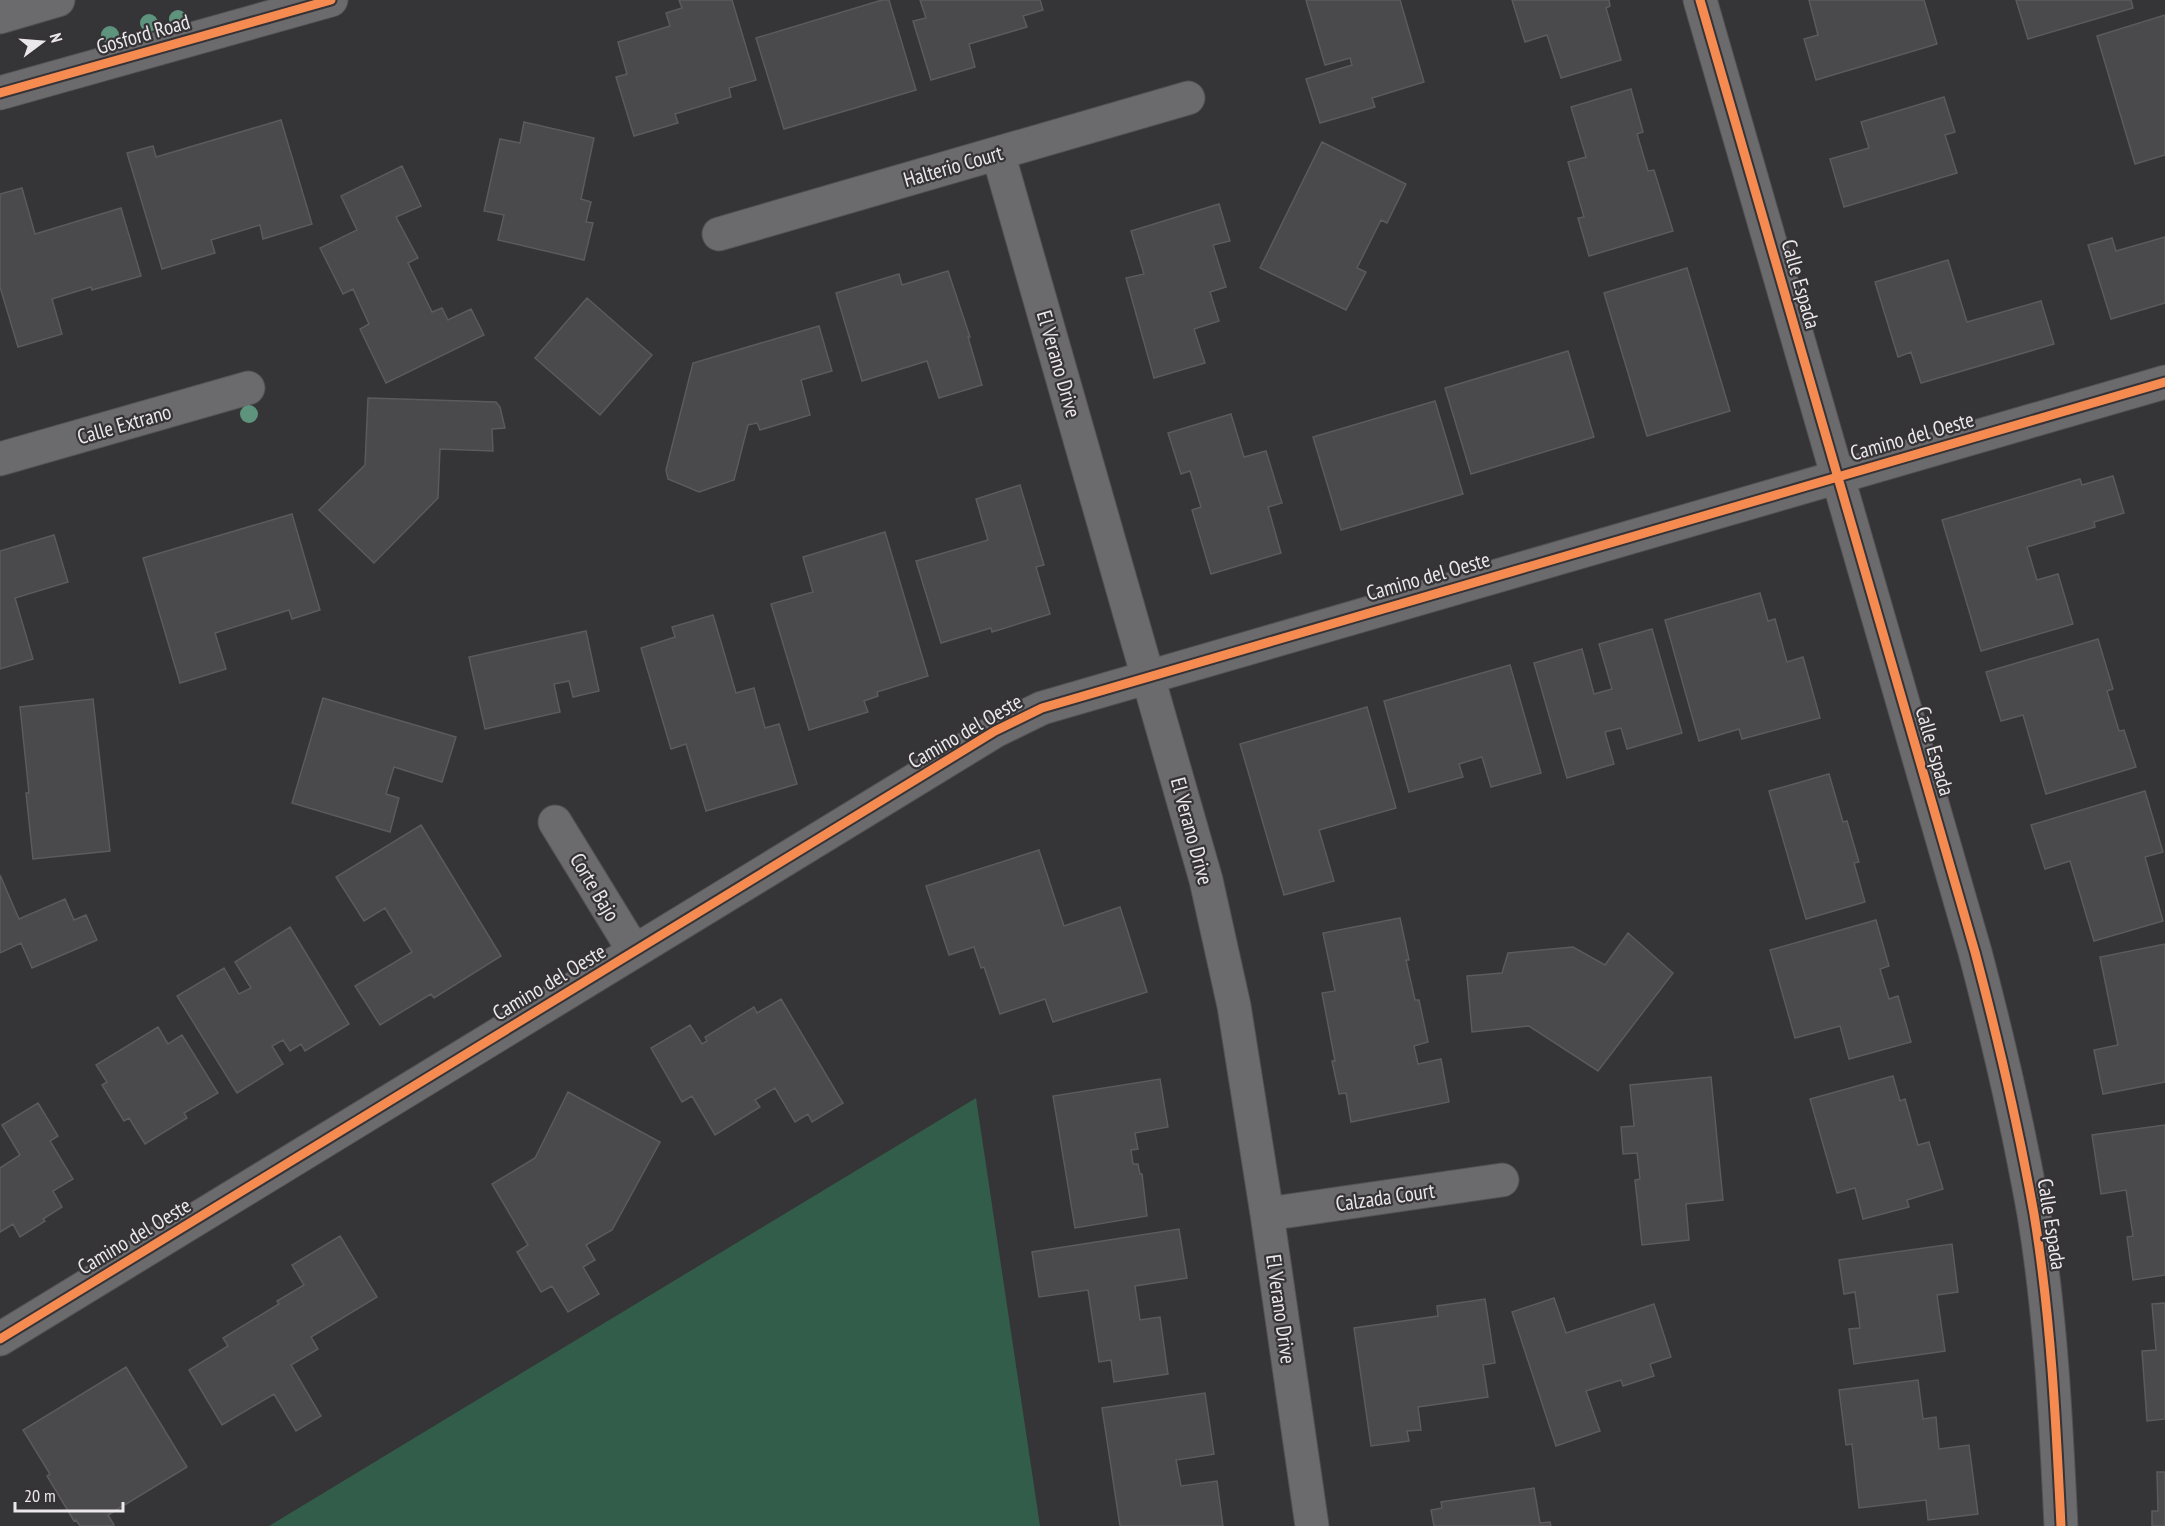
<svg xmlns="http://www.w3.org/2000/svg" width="2165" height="1526" font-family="'PT Sans Narrow',sans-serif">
<rect width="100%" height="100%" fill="#353436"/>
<path fill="#335d4b" d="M976 1098 1040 1526H269Z"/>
<path fill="#4a494b" stroke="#5c5a5c" stroke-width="1.5" d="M679 0H732L756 80 729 88 731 97 675 114 678 123 634 136 616 77 627 74 618 42 670 26 666 13 682 8Z
M882 0H889L916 90 784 129 756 38Z
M920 0H1040L1043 10 1023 16 1027 27 969 44 975 67 931 80 913 21 926 18Z
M1306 0H1400L1424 82 1372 98 1375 107 1320 123 1306 79 1352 65 1350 58 1325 65Z
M1512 0H1609L1610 6 1606 8 1621 60 1561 78 1547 35 1525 42Z
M1809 0H1924L1937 44 1816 80 1804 39 1818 35Z
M2016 0H2131L2133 8 2028 39Z
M2165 15V155L2135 164 2097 36Z
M1631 89 1643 132 1637 134 1648 171 1654 170 1673 231 1589 256 1578 218 1584 217 1568 162 1586 157 1571 107Z
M1944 97 1955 132 1945 135 1957 173 1844 207 1830 159 1869 148 1861 122Z
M281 120 312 224 263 239 260 225 211 240 215 253 162 269 127 153 153 146 156 157Z
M524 122 594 138 581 199 591 202 586 222 593 223 584 260 498 240 504 215 484 211 500 139 520 143Z
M1322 142 1406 184 1387 223 1381 220 1357 268 1366 272 1346 310 1260 268Z
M402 166 421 206 396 217 418 258 408 263 432 312 442 308 448 320 471 309 484 335 386 383 360 329 369 324 353 289 343 294 320 248 357 230 341 196Z
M22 188 35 234 121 208 141 276 92 290 91 287 52 299 62 334 18 347 0 287V194Z
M1219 204 1230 241 1213 245 1226 287 1210 292 1219 321 1194 329 1205 363 1154 378 1126 278 1144 274 1131 231Z
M2165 237V303L2111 319 2088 245 2112 238 2116 251Z
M1948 260 1967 322 2041 301 2054 344 1921 383 1911 352 1898 357 1875 282Z
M1687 268 1730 411 1647 436 1604 293Z
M948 271 970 337H968L982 385 939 398 927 361 862 381 836 293 899 274 902 285Z
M587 298 652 355 600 415 535 358Z
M819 326 832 371 801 380 810 415 760 430 757 423 748 425 734 480 699 492 668 479 666 470 693 363Z
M1568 351 1594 437 1471 474 1445 388Z
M368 398 496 402 500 407 505 428 492 429 493 451 440 449 438 498 374 563 319 510 365 465Z
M1435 401 1463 494 1341 530 1313 437Z
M1231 414 1244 457 1266 451 1282 503 1268 507 1281 553 1211 574 1192 510 1201 507 1190 471 1181 474 1168 433Z
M2113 476 2124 513 2094 522 2095 527 2027 547 2037 580 2058 574 2073 624 1981 651 1942 520 2080 479 2082 485Z
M1020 485 1044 565 1036 567 1050 614 992 632 991 628 941 643 916 561 988 540 976 499Z
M292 514 320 610 292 619 289 610 215 633 226 669 180 683 143 558Z
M885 532 928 676 877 692 878 696 864 701 868 712 809 730 771 604 813 592 803 557Z
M54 535 68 582 15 598 33 659 0 669V551Z
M1760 593 1768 621 1775 619 1787 662 1803 657 1820 718 1742 739 1739 729 1699 741 1665 620Z
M713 615 736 693 754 688 765 728 779 724 797 784 706 811 686 744 671 749 641 648 675 637 672 627Z
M1652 629 1682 733 1627 749 1621 728 1605 732 1614 764 1567 778 1534 663 1582 649 1594 694 1612 689 1599 644Z
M586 631 599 691 573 697 569 681 554 684 560 712 485 729 469 657Z
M2098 639 2113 689 2107 691 2119 731 2124 730 2136 767 2046 794 2023 715 2001 721 1986 672Z
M1510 665 1541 773 1491 787 1482 757 1459 764 1463 777 1409 792 1384 701Z
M323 698 456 737 442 782 394 767 386 794 399 798 390 832 292 803Z
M93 699 110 851 33 859 26 793H29L20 707Z
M1367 707 1396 808 1319 830 1334 881 1284 895 1240 744Z
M1829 774 1843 822 1847 821 1859 862 1854 863 1865 902 1806 919 1769 791Z
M2145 791 2163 852 2145 857 2163 921 2094 941 2070 861 2045 869 2031 825Z
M421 825 501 956 434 998 431 994 380 1025 355 986 412 952 385 908 364 921 336 877Z
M1039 850 1064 926 1120 907 1147 992 1053 1022 1045 999 1000 1014 984 967 981 968 974 947 949 955 926 886Z
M0 875 19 919 65 899 74 920 86 915 97 940 32 968 21 943 0 953Z
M1400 918 1409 960H1406L1415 1000H1419L1428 1042 1414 1046 1418 1064 1441 1059 1449 1102 1351 1122 1346 1093 1339 1094 1332 1061H1335L1322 993 1335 991 1323 933Z
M1876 920 1889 966 1880 969 1889 999 1898 996 1911 1042 1849 1059 1840 1026 1795 1038 1770 950Z
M290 927 349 1024 305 1051 301 1044 290 1051 283 1040 272 1046 283 1064 237 1093 177 996 224 968 239 994 251 988 235 962Z
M1628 933 1673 973 1598 1071 1529 1026 1472 1032 1467 976 1502 973 1508 953 1573 947 1605 965Z
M2165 944V1082L2103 1094 2094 1050 2118 1045 2100 957Z
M781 999 843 1103 812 1122 808 1114 795 1122 775 1088 755 1100 760 1107 715 1135 692 1096 682 1102 651 1048 690 1025 702 1044 707 1041 705 1037 754 1007 757 1013Z
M158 1027 168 1044 182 1035 218 1093 184 1113 187 1118 145 1144 129 1118 124 1121 102 1085 107 1082 96 1065Z
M1893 1076 1900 1101 1905 1099 1918 1145 1929 1142 1943 1189 1907 1200 1909 1207 1863 1219 1855 1188 1837 1193 1810 1099Z
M1711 1077 1723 1200 1686 1204 1689 1240 1642 1245 1635 1180 1640 1179 1637 1153 1623 1154 1621 1127 1634 1126 1630 1085Z
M1160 1079 1168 1127 1135 1133 1138 1149 1131 1150 1133 1164H1138L1140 1174H1142L1147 1216 1075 1228 1053 1096Z
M568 1092 660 1142 612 1230 586 1245 595 1260 583 1267 599 1294 568 1312 552 1286 541 1292 517 1252 528 1245 492 1184 535 1158Z
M38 1103 58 1136 50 1141 73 1179 53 1191 62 1207 43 1219 45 1221 20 1237 13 1224 0 1232V1168L20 1155 2 1125Z
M2165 1125V1275L2133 1280 2127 1237 2133 1236 2126 1190 2101 1194 2092 1135Z
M1179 1229 1187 1278 1135 1286 1140 1320 1160 1317 1168 1374 1114 1382 1111 1360 1099 1362 1088 1290 1039 1297 1032 1252Z
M340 1236 377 1297 311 1337 318 1349 291 1365 321 1416 296 1431 274 1394 222 1425 189 1370 228 1346 223 1338 279 1304 277 1301 304 1285 292 1265Z
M1952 1244 1958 1292 1937 1295 1945 1351 1854 1364 1849 1329 1860 1328 1855 1292 1844 1294 1839 1260Z
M1554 1298 1566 1333 1654 1304 1671 1357 1650 1364 1654 1376 1623 1386 1621 1380 1586 1391 1600 1431 1556 1446 1512 1312Z
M1485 1299 1495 1363 1483 1365 1488 1397 1418 1407 1421 1430 1407 1431 1409 1441 1371 1446 1354 1328 1438 1316 1437 1306Z
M2165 1303V1419L2147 1421 2142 1351 2156 1350 2152 1304Z
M126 1367 187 1467 108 1515 114 1525 113 1526H80L76 1520 74 1521 47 1476 50 1474 23 1430Z
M1918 1380 1923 1419 1936 1417 1939 1449 1969 1445 1978 1514 1928 1520 1926 1500 1859 1508 1852 1444 1846 1445 1839 1390Z
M1205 1393 1214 1454 1176 1460 1181 1486 1217 1481 1223 1526H1120L1102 1408Z
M2157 1472H2165V1526H2152V1511H2158Z
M1534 1488 1540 1523 1550 1522 1551 1526H1434L1431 1510 1442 1508 1441 1502Z"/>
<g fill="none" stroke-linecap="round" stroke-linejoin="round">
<defs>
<path id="street" d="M1700 0 1975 952C1998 1039 2018 1125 2034 1214 2051 1317 2056 1422 2061 1526
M998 153 1206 880 1234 1006 1267 1214 1312 1526
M719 234 1188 98
M0 459 248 388
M555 822 634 951
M1267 1214 1502 1180
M0 1339 995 731 1042 708 2165 382"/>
<path id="secondary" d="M0 17 58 0
M0 93 331 0"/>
</defs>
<use href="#street" stroke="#535153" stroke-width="35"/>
<use href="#secondary" stroke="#535153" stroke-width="35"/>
<use href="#street" stroke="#6b6a6c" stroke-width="33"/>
<use href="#secondary" stroke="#6b6a6c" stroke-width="33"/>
<defs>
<path id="cycleway" d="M1700 0 1975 952C1998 1039 2018 1125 2034 1214 2051 1317 2056 1422 2061 1526
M0 93 331 0
M0 1339 995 731 1042 708 2165 382"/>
</defs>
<use href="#cycleway" stroke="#363337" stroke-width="13"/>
<use href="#cycleway" stroke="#f68b52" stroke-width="9"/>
</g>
<g fill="#5e937d">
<circle cx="178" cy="19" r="9"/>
<circle cx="149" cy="23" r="9"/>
<circle cx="110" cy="35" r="9"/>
<circle cx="249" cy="414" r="9"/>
</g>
<g text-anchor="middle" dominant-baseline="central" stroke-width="4.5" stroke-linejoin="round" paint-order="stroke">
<g font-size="21" fill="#ebe8eb" stroke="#363337">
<text transform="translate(143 34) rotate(-16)">Gosford Road</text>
<text transform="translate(953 166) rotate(-16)">Halterio Court</text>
<text transform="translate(1801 284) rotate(74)">Calle Espada</text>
<text transform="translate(1059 364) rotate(74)">El Verano Drive</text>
<text transform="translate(124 424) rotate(-16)">Calle Extrano</text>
<text transform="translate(1912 436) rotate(-16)">Camino del Oeste</text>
<text transform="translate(1428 576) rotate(-16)">Camino del Oeste</text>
<text transform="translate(965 731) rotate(-30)">Camino del Oeste</text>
<text transform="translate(1935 751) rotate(74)">Calle Espada</text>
<text transform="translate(1192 831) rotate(75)">El Verano Drive</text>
<text transform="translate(595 887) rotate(59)">Corte Bajo</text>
<text transform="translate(549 982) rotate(-31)">Camino del Oeste</text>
<text transform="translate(1385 1197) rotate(-8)">Calzada Court</text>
<text transform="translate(2052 1224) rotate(81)">Calle Espada</text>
<text transform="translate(134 1236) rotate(-31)">Camino del Oeste</text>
<text transform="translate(1281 1309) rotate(82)">El Verano Drive</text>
</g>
</g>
<g transform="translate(42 42) rotate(74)" stroke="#363337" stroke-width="4.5" paint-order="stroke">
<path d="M0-4.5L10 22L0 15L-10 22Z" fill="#ebe8eb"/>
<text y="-9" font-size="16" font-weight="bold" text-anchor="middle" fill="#ebe8eb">N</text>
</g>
<path d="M15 1502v9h108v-9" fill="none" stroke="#ebe8eb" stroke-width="3"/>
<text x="24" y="1502" font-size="18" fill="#ebe8eb" stroke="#363337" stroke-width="4.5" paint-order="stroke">20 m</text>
</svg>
